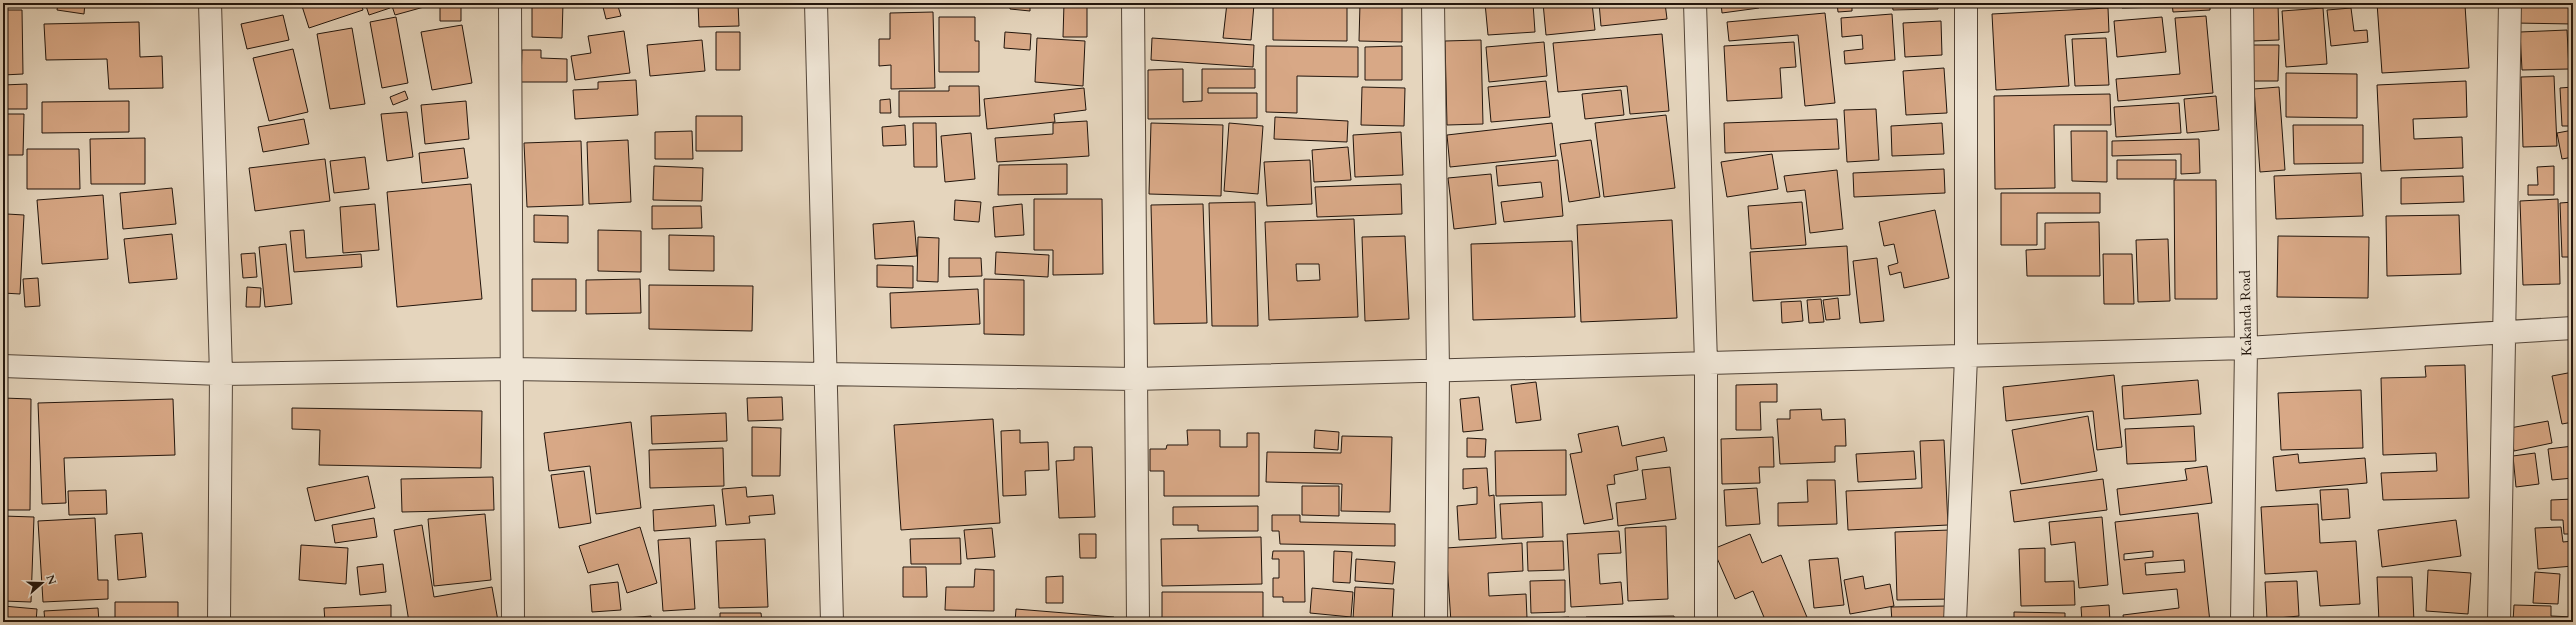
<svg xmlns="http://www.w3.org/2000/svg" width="2576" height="625" font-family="Cardo,serif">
<rect width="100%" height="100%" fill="#e5d5bd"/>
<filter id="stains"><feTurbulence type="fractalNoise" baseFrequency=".005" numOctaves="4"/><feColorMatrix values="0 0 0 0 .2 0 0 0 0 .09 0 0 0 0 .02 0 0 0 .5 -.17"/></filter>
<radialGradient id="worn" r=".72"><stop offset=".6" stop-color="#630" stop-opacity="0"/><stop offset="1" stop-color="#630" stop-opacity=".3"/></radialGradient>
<path fill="#d8a886" stroke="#22150c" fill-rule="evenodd" d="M58 3H85L84 14 57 10Z
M301 3H361L363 10 309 28Z
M365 3H389L390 8 369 15Z
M391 3H423L424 7 395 15Z
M440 3H461V21H440Z
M532 3H563L562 38 532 37Z
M602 3H617L621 16 606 19Z
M698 3H738L739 26 699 27Z
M996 3H1047V6L1030 5V11L1010 9V5Z
M1064 3H1087V37H1063Z
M1227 3 1254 4 1251 40 1223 38Z
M1360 3H1402V42L1359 41Z
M1485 3H1533L1535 32 1488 35Z
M1543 3H1592L1595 30 1546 35Z
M1599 3H1665L1667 19 1601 26Z
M1721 3H1758L1759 8 1722 13Z
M1837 3H1852V11L1838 12Z
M1859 3H1883V5L1859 6Z
M1892 3H1938V9L1893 10Z
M2122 3H2165V7L2122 8Z
M2172 3H2210V10L2173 12Z
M2278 3 2279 40 2253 41 2252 5Z
M2377 3H2443V7L2465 5 2469 68 2382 73Z
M2514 3H2573V24L2514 23Z
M1273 4 1347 6V41L1273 40Z
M2108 8 2109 32 2065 35 2069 86 1996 90 1992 14Z
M2323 8 2327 64 2286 67 2282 11Z
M2351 8 2354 31 2367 30 2368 42 2331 46 2327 10Z
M3 10H22L23 74 3 75Z
M933 12 935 88 891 89V65L879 66V39H890V13Z
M1825 13 1835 103 1805 106 1798 35 1729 41 1727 22Z
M1892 14 1895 60 1845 64 1844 51 1863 49 1862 35 1842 37 1841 18Z
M283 15 289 40 247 49 241 24Z
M2206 16 2213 93 2118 101 2116 79 2180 74 2175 18Z
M396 17 408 83 382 88 370 22Z
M939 17H975V41H979V72H939Z
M2162 17 2166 52 2117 57 2114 21Z
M1941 21 1942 55 1905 57 1903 23Z
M139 22 140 57 162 56 163 88 109 89 107 59 46 60 44 24Z
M462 25 472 83 432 90 421 32Z
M352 28 365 104 330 109 317 34Z
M2567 30 2569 69 2522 70 2520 32Z
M624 31 630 73 575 80 571 56 591 53 588 36Z
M716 32H740V70H716Z
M1005 32 1031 34 1030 50 1004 48Z
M1662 34 1669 111 1630 114 1627 86 1558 92 1553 43Z
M1037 38 1085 41 1083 86 1035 82Z
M1152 38 1254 45 1253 67 1151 60Z
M2106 38 2109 85 2075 86 2072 39Z
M702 40 705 71 650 76 647 45Z
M1481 40 1483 124 1447 125 1445 41Z
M1544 42 1547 76 1489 82 1486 47Z
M1794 42 1796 67 1780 68 1782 98 1727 101 1724 46Z
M2252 45H2279L2278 81H2252Z
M1266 46 1358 47V77L1297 76V113L1266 112Z
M1402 46V80H1365V47Z
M293 49 308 112 269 121 253 58Z
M522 50H541V58L567 59V82H521Z
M1944 68 1947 113 1906 115 1903 71Z
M1183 69V102L1202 101V69H1255V88H1208V93H1257V118L1148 119V70Z
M2286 73 2357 74V118L2286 117Z
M2554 76 2557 146 2523 147 2521 77Z
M636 80 638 115 575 119 573 90 598 89V82Z
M1546 81 1550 117 1491 122 1488 87Z
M2466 81 2467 117 2413 119 2414 139 2462 137 2463 168 2381 171 2377 85Z
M27 84V109H3V85Z
M949 86H979L980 116 899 117V91H949Z
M1362 87 1405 88 1404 126 1361 125Z
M2279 87 2285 170 2260 172 2254 89Z
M2573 87V126H2562L2560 88Z
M1084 88 1086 110 1054 114 1055 122 987 129 984 99Z
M1621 90 1624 115 1585 119 1582 94Z
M405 91 408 99 393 105 390 97Z
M2110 94 2111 125H2054L2055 188 1995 189 1994 96Z
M2216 96 2219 130 2187 133 2184 99Z
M890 99 891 113H880V100Z
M129 101V132L42 133V102Z
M466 101 469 139 425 144 421 105Z
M2179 103 2181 133 2116 137 2114 107Z
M1876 109 1879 160 1847 162 1844 110Z
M407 112 413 157 387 161 381 114Z
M3 114H24L23 155H3Z
M1666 115 1675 188 1604 197 1595 123Z
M696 116H742V151H696Z
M1275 117 1348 121 1347 142 1274 139Z
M304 119 309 144 263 152 258 127Z
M1837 119 1839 149 1725 153 1724 123Z
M1087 121 1089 156 997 162 995 138 1053 134V123Z
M913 123H936L937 167H914Z
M1151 123 1223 125 1221 196 1149 194Z
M1229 123 1263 126 1258 194 1224 191Z
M1552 123 1556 156 1450 167 1447 135Z
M1942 123 1944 154 1892 156 1891 126Z
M905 125 906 145 883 146 882 127Z
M2293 125H2363V163L2294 164Z
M2573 130V157L2562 159 2557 133Z
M692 131 693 159H655V132Z
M2071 131H2107V182L2072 181Z
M1401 132 1403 175 1355 177 1353 135Z
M971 133 975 179 945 182 941 136Z
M145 138V184H91L90 139Z
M2199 139 2200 173 2181 174V154L2112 156V141Z
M628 140 631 202 589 204 587 142Z
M1591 140 1600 197 1569 202 1560 144Z
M581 141 583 205 527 207 524 143Z
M1348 147 1351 180 1314 182 1312 150Z
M464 148 468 178 422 183 419 153Z
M27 149H79L80 189H27Z
M1772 154 1778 189 1727 197 1721 162Z
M365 157 369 189 334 193 330 161Z
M325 159 330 201 255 211 249 168Z
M1310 160 1312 204 1267 206 1264 162Z
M1558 160 1563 216 1504 222 1501 202 1543 197 1541 182 1498 186 1496 166Z
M2117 160H2176V179H2117Z
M1067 164V194L998 195 999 165Z
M654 166 703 168 702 201 653 200Z
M2554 166V195H2528V185H2538L2537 167Z
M1944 169 1945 193 1854 197 1853 173Z
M1837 170 1843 229 1810 233 1805 190 1787 192 1784 176Z
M2361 173 2363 216 2276 219 2274 176Z
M1491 174 1496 224 1454 229 1448 178Z
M2463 176 2464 202 2401 204V178Z
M2174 180H2216L2217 299H2175Z
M471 184 482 299 397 307 387 192Z
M1401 184 1402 214 1317 217 1315 187Z
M172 188 176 224 123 229 120 193Z
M2001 193H2100V213H2037V245H2001Z
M103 195 108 259 42 264 37 200Z
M1034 199H1102L1103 274 1053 275V250H1034Z
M2558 199 2560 284 2523 285 2520 201Z
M955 200 981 202 979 222 954 220Z
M1255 202 1258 326H1212L1209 203Z
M1802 202 1806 245 1751 249 1748 206Z
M2573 202V257H2562L2560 203Z
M375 204 379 250 343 253 340 207Z
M1022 204 1024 235 995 237 993 207Z
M1203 204 1207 323 1154 324 1151 205Z
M652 206H701L702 228 652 229Z
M1935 210 1949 278 1904 288 1901 272 1890 275 1888 266 1898 263 1894 244 1884 246 1879 222Z
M7 214 24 215 20 294 3 293V247L6 248Z
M534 215 568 216V243L534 242Z
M2459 215 2461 274 2387 276 2386 216Z
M1354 219 1358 317 1269 320 1265 222ZM1296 264H1319L1320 280 1297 281Z
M1672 220 1677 318 1581 322 1577 225Z
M914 221 917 256 875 259 873 224Z
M2099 222 2100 276H2027L2026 250 2045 249V223Z
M304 230 306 258 361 254 362 267 294 272 290 231Z
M598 230 641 231V272L598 271Z
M172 234 177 279 129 283 124 239Z
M669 235 714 236V271L669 270Z
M1405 236 1409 319 1365 321 1362 237Z
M2278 236 2369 237 2368 298 2277 297Z
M918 237 939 238 938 282 917 281Z
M2168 239 2170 301 2138 302 2136 240Z
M1572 241 1575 317 1473 320 1471 244Z
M286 244 292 304 265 307 259 247Z
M1847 246 1850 295 1753 301 1750 252Z
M996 252 1049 255 1048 277 995 274Z
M255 253 257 277 243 278 241 254Z
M2103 254H2132L2134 304H2104Z
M949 258H981L982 276 949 277Z
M1877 258 1884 321 1860 323 1853 261Z
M877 265 913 266V288L877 287Z
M38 278 40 306 25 307 23 279Z
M532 279H576V311H532Z
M640 279 641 313 586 314V280Z
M984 279 1024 280V335L984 334Z
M649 285 753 286 752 331 649 329Z
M247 287 261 288 260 307H246Z
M978 289 980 324 891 328 890 293Z
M1838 298 1840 319 1826 320 1823 300Z
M1821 299 1824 322 1809 323 1807 300Z
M1801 301 1803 321 1782 323 1781 302Z
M2465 365 2469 498 2383 500 2381 473 2437 471 2436 453 2383 455 2381 378 2426 377 2425 366Z
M2573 372V422L2562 424 2552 376Z
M2114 375 2122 447 2097 450 2093 411 2006 421 2003 387Z
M2198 380 2201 414 2124 419 2122 386Z
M1536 382 1541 420 1516 423 1511 385Z
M1777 384V402H1760L1761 430H1736V385Z
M2361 390 2363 448 2281 450 2278 393Z
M782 397 783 420 748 421 747 398Z
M1479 397 1483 430 1463 432 1460 399Z
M3 398 31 399 30 510H3Z
M173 399 175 455 64 458 66 503 42 504 38 403Z
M292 408 482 411 481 468 319 465 320 430 292 429Z
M1821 409 1822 420 1845 419 1846 446H1835V462L1780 464 1777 419H1790V410Z
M726 413 727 441 652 444 651 416Z
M2088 416 2097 471 2021 484 2012 430Z
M993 419 1000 523 901 530 894 425Z
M2548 421 2552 443 2514 451 2510 428Z
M631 422 641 508 596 514 590 466 549 471 544 433Z
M1618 426 1622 446 1664 437 1667 451 1636 457 1638 470 1614 475 1615 484 1607 485 1613 519 1584 524 1570 454 1582 452 1578 434Z
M2194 426 2196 461 2127 464 2125 429Z
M752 427 781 428 780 476H752Z
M1020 430V443L1048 442 1049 470 1025 471 1026 495 1003 496 1001 431Z
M1187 430H1220V447H1247V433H1259V496H1164V471H1150V449H1166L1167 445H1188Z
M1315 430 1339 432 1338 450 1314 448Z
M1342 436 1392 437 1390 512 1341 511 1342 484 1266 482 1267 452 1341 453Z
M1773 437 1774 467H1759L1760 483 1722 484 1721 439Z
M1467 438 1486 439 1485 457H1467Z
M1944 440 1948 525 1848 530 1846 491 1922 488 1920 441Z
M2573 446V478L2552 480 2548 449Z
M1074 447H1092L1095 517 1059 518 1056 461 1074 460Z
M723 448 724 486 650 488 649 450Z
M1566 450V495L1496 496 1495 451Z
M1914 451 1916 479 1858 482 1856 454Z
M2535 453 2539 484 2516 487 2513 456Z
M2298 454 2299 463 2365 458 2367 483 2276 491 2273 457Z
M2207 466 2212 503 2120 515 2117 489 2187 480 2185 469Z
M1670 467 1676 519 1618 526 1616 503 1646 499 1642 470Z
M1487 468 1489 496 1494 495 1496 538 1459 540 1457 506 1477 504V487L1463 489V469Z
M584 471 591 523 559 528 551 475Z
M368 476 375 508 315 521 307 488Z
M493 477 494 510 402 512 401 479Z
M2103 479 2107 510 2014 522 2010 491Z
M1807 480H1835L1837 524 1778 526V503L1808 502Z
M1302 486H1339V516L1302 515Z
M746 487 747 497 773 495 775 514 749 516 750 523 726 525 722 489Z
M1757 488 1760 524 1726 526 1724 490Z
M2348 489 2350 518 2322 520 2320 490Z
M106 490 107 514 69 515 68 491Z
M2573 499V534H2564L2563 520H2551V500Z
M1542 502 1543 537 1502 539 1500 504Z
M2318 504 2320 543 2356 541 2360 604 2320 606 2317 571 2265 574 2261 507Z
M714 505 716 526 654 531 653 510Z
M1258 506V531H1198V525H1173V507Z
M2198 513 2210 622H2124L2123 615 2179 608 2177 589 2123 594 2115 522ZM2153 551V557L2124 560V554ZM2184 560 2185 572 2146 575 2145 563Z
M485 514 491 580 434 586 428 519Z
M1272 515H1300V522L1395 524V546L1280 544 1279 531H1272Z
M3 516 34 517 31 602 3 601Z
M2102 517 2108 585 2079 588 2075 542 2051 545 2049 522Z
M95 518 98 580H108V599L43 602 38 521Z
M374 518 377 537 335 543 332 525Z
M2456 520 2461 556 2382 567 2378 530Z
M422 525 434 597 492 587 498 621 409 622 394 530Z
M1666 526 1668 599 1628 601 1625 528Z
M640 527 657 583 627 593 618 564 588 573 579 546Z
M2561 527 2563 542 2573 541V566L2538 569 2535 528Z
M992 528 995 557 967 559 964 530Z
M1950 530 1952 599 1897 600 1895 532Z
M1619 531 1621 553 1598 554 1600 584 1621 582 1623 604 1571 607 1567 534Z
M142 533 146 577 118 580 115 535Z
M1079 534H1096V558H1080Z
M1750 534 1762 563 1781 555 1809 622H1766L1753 591 1735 599 1713 549Z
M1261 537 1262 584 1162 586 1161 539Z
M690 538 695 609 663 611 658 540Z
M960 538 961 564H911L910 539Z
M765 539 768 607 719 608 716 541Z
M1563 541 1564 570 1528 571 1527 542Z
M1522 543 1523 571 1488 573 1489 596 1526 594 1527 618 1451 622 1446 548Z
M301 545 348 548 346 584 299 580Z
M2045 548V582L2074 581 2075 605 2021 606 2019 549Z
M1273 551H1304L1305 602H1283V597H1273V578H1279V559H1272Z
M1334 551 1352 552 1350 583 1333 582Z
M1838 558 1844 605 1814 608 1809 560Z
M1356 559 1395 562 1393 584 1355 581Z
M383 564 386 592 360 595 357 567Z
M903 567H926L927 597H903Z
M975 569 994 570V611L945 610 946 587H974Z
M2428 570 2471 573 2468 614 2426 611Z
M2535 572 2560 574 2558 604 2533 603Z
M1063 576V603H1046V577Z
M1863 576 1865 589 1890 584 1894 606 1850 614 1844 580Z
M2377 577H2412L2414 622H2379Z
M1565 580V612L1531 613 1530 581Z
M2297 581 2299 616 2267 619 2265 582Z
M618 582 621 610 592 612 590 585Z
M1355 587 1394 589 1392 622 1353 619Z
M1312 588 1353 592 1351 617 1310 613Z
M1162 592H1263V622H1162Z
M115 602H178V622H115Z
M391 605V622H325L324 608Z
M2109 605 2110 622H2082L2081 607Z
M2514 605 2551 606V616L2573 617V622H2513Z
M3 606 37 609 36 622H3Z
M1947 606V622H1892L1891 607Z
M98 608 99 622H45L44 611Z
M1016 609 1114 617 1113 622H1015Z
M2014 612 2065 613V622H2014Z
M720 613H761L762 622H720Z
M651 616 652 622H577Z
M1674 616 1675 622H1586V617Z
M1569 617V622H1503L1502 621Z
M315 618V622H295V620Z
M986 619V622H908Z"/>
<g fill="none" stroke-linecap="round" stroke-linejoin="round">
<defs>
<path id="street" d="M210 3 221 374 219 622
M510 3 513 622
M816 3 832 622
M1133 3 1138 622
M1433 3 1438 371 1436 622
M1695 3 1706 363V622
M2242 3 2246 348 2242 622
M3 366 221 374 511 369 1135 379 2246 348 2573 328
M1955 622 1966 357V3
M2499 622 2510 3"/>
</defs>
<use href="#street" stroke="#534538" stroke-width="24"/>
<use href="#street" stroke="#eee4d4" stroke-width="22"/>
</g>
<g text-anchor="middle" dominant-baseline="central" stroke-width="3.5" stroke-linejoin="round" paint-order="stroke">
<g font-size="14" fill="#22150c" stroke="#eee4d4">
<text transform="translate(2246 313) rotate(-91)">Kakanda Road</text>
</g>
</g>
<rect width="2576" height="625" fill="none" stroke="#e5d5bd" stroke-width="16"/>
<rect x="4" y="4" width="2568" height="617" fill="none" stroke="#22150c" stroke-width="2"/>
<rect x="8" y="8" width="2560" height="609" fill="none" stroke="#22150c"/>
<g transform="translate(42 583) rotate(70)" stroke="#eee4d4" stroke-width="3" paint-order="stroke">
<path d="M0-3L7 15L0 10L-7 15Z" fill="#22150c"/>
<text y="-6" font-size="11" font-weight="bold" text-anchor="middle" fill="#22150c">N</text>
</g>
<rect width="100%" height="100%" filter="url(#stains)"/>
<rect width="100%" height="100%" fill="url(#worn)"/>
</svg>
